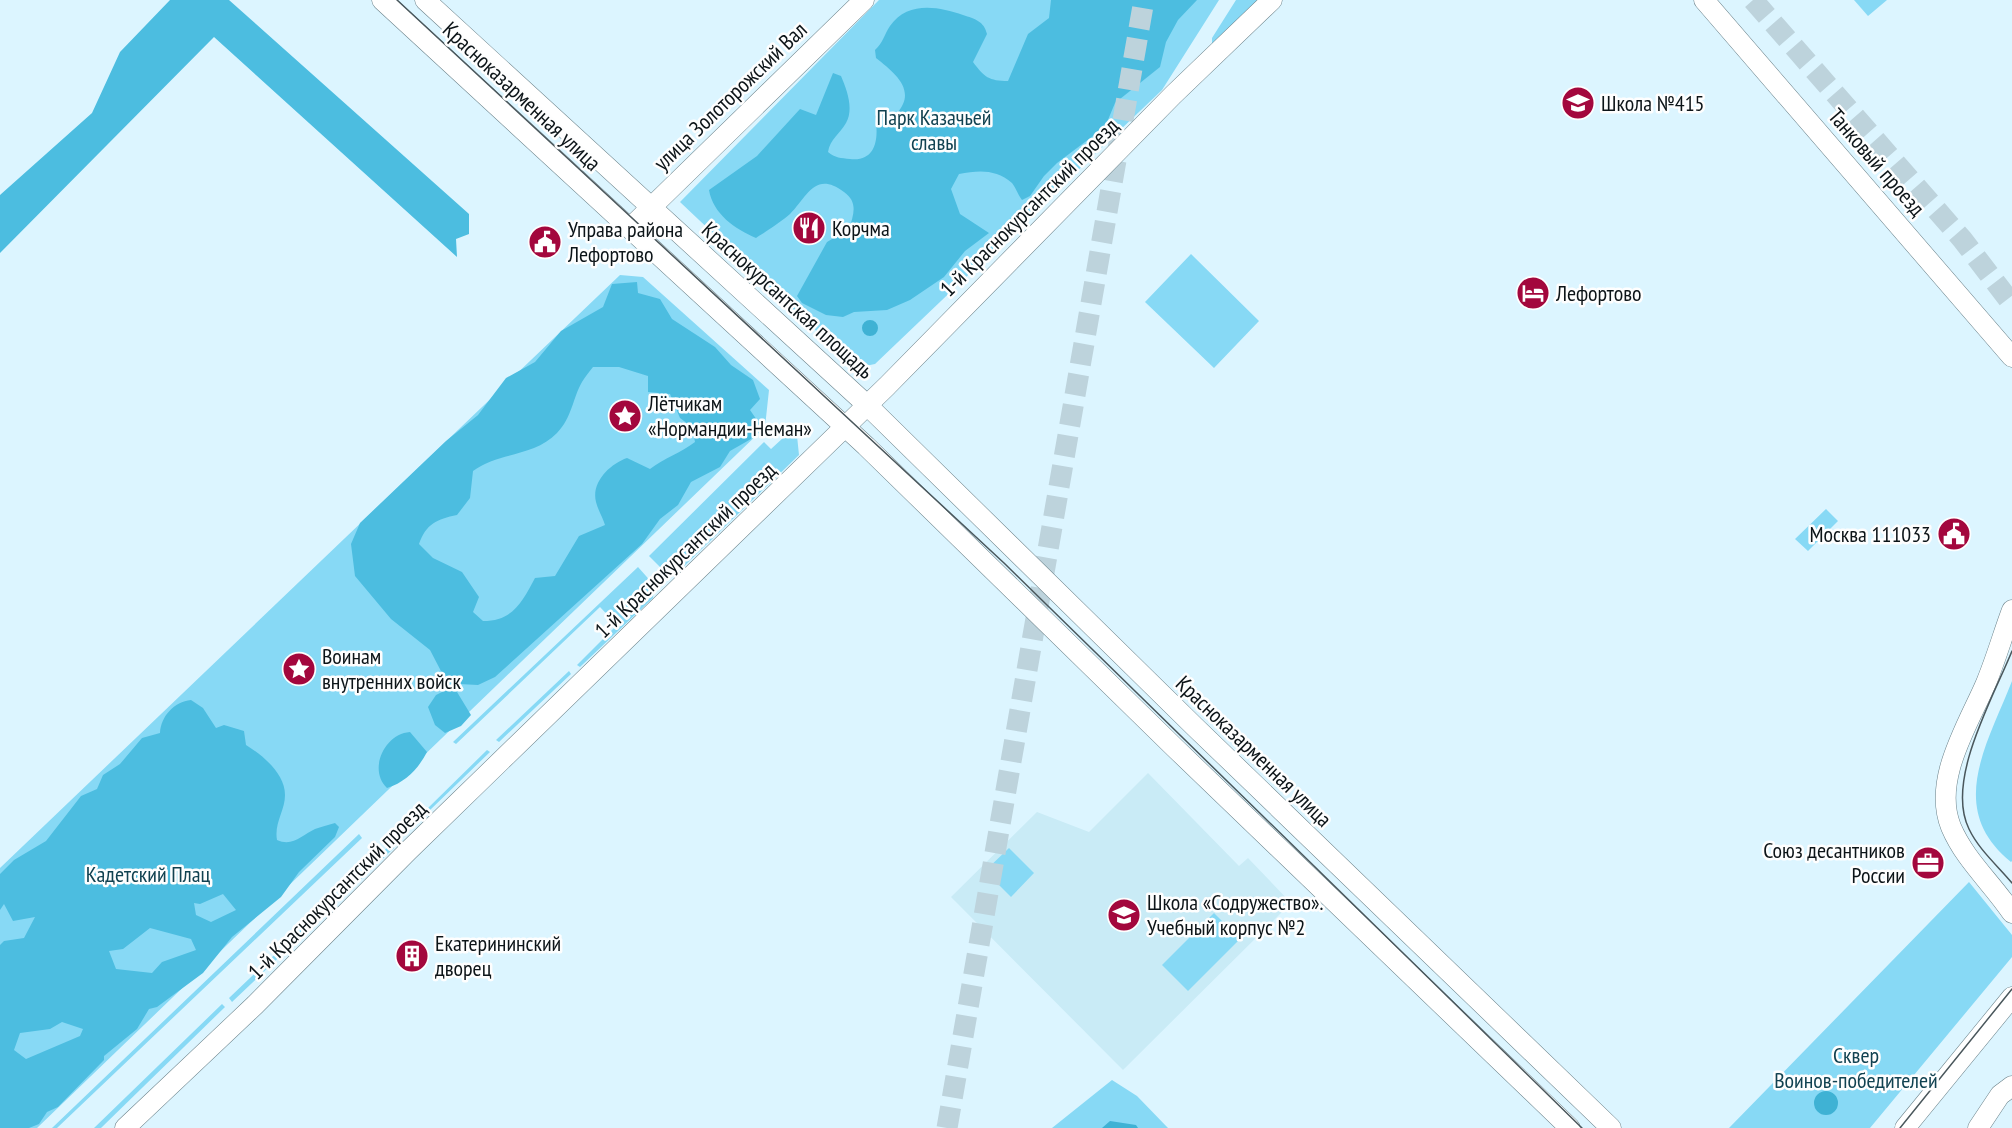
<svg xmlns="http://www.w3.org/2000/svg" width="2012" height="1128" font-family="'PT Sans Narrow',sans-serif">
<rect width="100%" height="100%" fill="#dcf5ff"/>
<path fill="#c9ebf6" d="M1148 773 1239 866 1248 858 1291 903 1123 1070 951 897 1037 812 1089 832Z"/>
<path fill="#87d9f5" d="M879 0H1219L1162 90 875 364 860 367 845 358 680 202Z
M1236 0H1259L1212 45V38Z
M1854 0H1887L1868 16Z
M1191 254 1259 321 1214 368 1145 302Z
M620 275 643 277 769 390 765 427 37 1128H0V868Z
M796 426 799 455 676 574 669 576 649 556 764 442 771 449Z
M1826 509 1838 521 1808 551 1795 539Z
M638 567 654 585 653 598 580 667 577 665 617 625 600 607 456 744 453 742Z
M569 671 571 674 499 742 496 740Z
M2012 681V861L2011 862C1945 809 1988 743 2012 681Z
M487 750 490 752 429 811 427 809Z
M359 834 362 838 57 1128H52Z
M391 844 394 848 232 1002 229 998Z
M1009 848 1034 873 1011 897 985 871Z
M1969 882 2012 935V957L1870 1128H1729Z
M1214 913 1240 939 1188 991 1162 965Z
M222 1004 225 1007 101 1128H94Z
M1112 1080 1137 1096 1168 1128H1052Z"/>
<path fill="#4cbde0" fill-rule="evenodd" d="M170 0H229L469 214V234L456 239 457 257 214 37 0 253V195L92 113 120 52Z
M1051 0H1197L1178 20 1166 42 1160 67 1115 103 1105 127 1057 163 1044 176 1030 196 1022 200C1018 195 1016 188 1012 183 996 169 979 170 959 174L951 189 960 214 989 233 965 251 944 277 910 300 887 310 854 312 843 317 826 315 802 303 797 296 827 242 849 229C854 214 858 202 844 192 815 170 807 197 790 214 782 221 764 233 756 238 735 229 713 214 709 190L757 156 800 109 816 115 833 73 841 76C847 90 854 109 846 123 840 134 830 139 828 152 835 158 841 158 850 159 877 162 879 137 875 116L881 110 896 114C918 91 895 73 876 58L875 50C883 43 884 35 890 26 907 1 938 6 963 15 975 19 984 21 987 34L973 62C984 77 989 81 1008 81L1028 34 1049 18Z
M637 282 638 293 660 299 672 319 715 347 731 365 753 380 760 399 750 410 759 423 751 439 730 451 720 467 691 482 678 505 660 519 642 544 495 677 478 685 459 684 442 673 430 650 391 619 355 576 351 544 360 523 446 441 478 415 506 378 535 362 561 331 603 307 612 284ZM593 367H619L648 376V392L670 394 680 418 692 427 695 442C681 453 664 458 650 469L627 458C610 464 591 482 596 502 598 510 603 518 605 525L579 536 555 576 535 578C522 602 513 621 483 621L473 612 479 597 462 572 433 558 419 544C426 524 437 519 457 515L470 498 473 471C498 452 534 457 557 433 572 418 573 397 582 382 585 377 589 372 593 367Z
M446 690 457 692 471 715 461 726 445 733 435 725 428 707 436 695Z
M191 700 203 708 216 728 224 725 244 731 246 745C262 755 285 773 285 795 285 811 274 823 277 840 293 847 302 835 315 829 321 827 328 825 335 823L339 827 335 837 299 872 281 897 232 937 203 973 157 1007 149 1009 137 1029 104 1056V1060L58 1107 47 1112 39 1124 29 1128H0V945L4 941 24 938 35 917 13 921 4 904 0 910V874L14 860 46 841 81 796 97 789 103 775 120 764 142 738 160 733C161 716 174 702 191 700ZM223 894 236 910 211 922 196 915 194 903 200 904ZM150 928 191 939 196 950 162 962 152 973 116 969 109 951 123 949ZM62 1022 83 1029 80 1036 26 1059 14 1050 20 1033 50 1029Z
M410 732 427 752C418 769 406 782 387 788 368 770 384 734 410 732Z"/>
<path fill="#3fb2d4" d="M862 328a8 8 0 1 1 16 0a8 8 0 1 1-16 0Z
M1814 1103a12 12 0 1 1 24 0a12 12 0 1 1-24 0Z
M1110 1121 1136 1125 1138 1128H1102Z"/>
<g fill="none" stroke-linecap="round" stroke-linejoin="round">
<path stroke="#bdd3dc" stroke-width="21" stroke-dasharray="21 10" stroke-linecap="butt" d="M1753 0 1962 239 2012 304
M947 1128 1144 0"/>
<defs>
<path id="secondary" d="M382 0 866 446 1175 748 1570 1128
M425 0 867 405 1195 727 1611 1128
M1704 0 2012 357
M630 228 864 0
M2012 610C2003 634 1996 659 1986 683 1968 725 1932 780 1951 827 1965 860 1992 883 2012 913
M125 1128 255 1005 408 851 887 386 1173 95 1272 0
M1905 1128 2012 997
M1978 1128 2000 1095 2012 1086"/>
</defs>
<use href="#secondary" stroke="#6a8189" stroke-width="21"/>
<use href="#secondary" stroke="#fff" stroke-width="20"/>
<path stroke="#4a575c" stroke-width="1.5" d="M397 0 1004 563 1582 1128
M2012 651C1993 698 1945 781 1969 829 1979 850 1998 866 2012 883
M1900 1128 2012 989"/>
</g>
<defs>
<symbol id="school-disc" viewBox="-11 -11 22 22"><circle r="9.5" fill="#a3073d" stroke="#fefefe"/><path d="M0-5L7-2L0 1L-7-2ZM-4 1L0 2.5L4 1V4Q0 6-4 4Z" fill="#fff"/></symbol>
<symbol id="restaurant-disc" viewBox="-11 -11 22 22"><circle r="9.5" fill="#a3073d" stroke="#fefefe"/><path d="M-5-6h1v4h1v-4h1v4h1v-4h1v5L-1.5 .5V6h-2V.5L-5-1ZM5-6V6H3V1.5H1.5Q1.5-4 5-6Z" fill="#fff"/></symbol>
<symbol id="civic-disc" viewBox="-11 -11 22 22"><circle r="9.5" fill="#a3073d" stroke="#fefefe"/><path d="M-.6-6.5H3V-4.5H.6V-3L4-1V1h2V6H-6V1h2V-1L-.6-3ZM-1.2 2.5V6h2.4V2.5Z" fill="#fff"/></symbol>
<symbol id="hotel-disc" viewBox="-11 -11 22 22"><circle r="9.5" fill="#a3073d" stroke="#fefefe"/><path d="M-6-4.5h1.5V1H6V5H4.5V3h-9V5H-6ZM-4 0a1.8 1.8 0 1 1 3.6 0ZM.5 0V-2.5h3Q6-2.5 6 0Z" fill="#fff"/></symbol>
<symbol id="sight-disc" viewBox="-11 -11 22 22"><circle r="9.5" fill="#a3073d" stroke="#fefefe"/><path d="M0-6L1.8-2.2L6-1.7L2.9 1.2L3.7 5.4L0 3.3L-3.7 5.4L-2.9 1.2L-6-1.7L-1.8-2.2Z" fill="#fff"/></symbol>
<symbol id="office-disc" viewBox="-11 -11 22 22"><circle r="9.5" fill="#a3073d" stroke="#fefefe"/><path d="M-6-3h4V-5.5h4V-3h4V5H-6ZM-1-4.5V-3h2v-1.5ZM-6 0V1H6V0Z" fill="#fff"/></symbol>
<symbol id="building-disc" viewBox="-11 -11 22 22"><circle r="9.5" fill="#a3073d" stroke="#fefefe"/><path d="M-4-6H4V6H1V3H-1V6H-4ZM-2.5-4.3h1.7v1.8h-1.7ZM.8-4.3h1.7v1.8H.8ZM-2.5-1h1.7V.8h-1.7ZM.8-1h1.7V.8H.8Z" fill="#fff"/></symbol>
</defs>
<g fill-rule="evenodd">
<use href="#school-disc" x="1559" y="84" width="38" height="38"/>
<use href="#restaurant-disc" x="790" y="209" width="38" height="38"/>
<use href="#civic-disc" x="526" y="223" width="38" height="38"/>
<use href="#hotel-disc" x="1514" y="274" width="38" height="38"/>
<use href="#sight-disc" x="606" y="397" width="38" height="38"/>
<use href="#civic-disc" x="1935" y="515" width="38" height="38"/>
<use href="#sight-disc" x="280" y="650" width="38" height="38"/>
<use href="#office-disc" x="1909" y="844" width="38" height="38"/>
<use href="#school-disc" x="1105" y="896" width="38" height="38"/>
<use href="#building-disc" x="393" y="937" width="38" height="38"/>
</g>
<g text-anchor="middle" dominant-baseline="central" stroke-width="5" stroke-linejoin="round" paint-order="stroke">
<g font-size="22" fill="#0c1418" stroke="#fefefe">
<text transform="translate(522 96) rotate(43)">Красноказарменная улица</text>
<text transform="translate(730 96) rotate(-44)">улица Золоторожский Вал</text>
<text transform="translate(1877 162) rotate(49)">Танковый проезд</text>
<text transform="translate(1029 207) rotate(-45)">1-й Краснокурсантский проезд</text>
<text transform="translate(788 300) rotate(42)">Краснокурсантская площадь</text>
<text transform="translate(685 550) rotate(-44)">1-й Краснокурсантский проезд</text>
<text transform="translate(1254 751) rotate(44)">Красноказарменная улица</text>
<text transform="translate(337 890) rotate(-45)">1-й Краснокурсантский проезд</text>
</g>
<g font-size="22" fill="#0c1418" stroke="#fefefe" text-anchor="start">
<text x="1601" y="103">Школа №415</text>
<text x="832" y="228">Корчма</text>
<text x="568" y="229">Управа района<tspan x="568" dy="25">Лефортово</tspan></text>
<text x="1556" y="293">Лефортово</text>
<text x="648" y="403">Лётчикам<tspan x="648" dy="25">«Нормандии-Неман»</tspan></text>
<text x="1931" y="534" text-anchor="end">Москва 111033</text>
<text x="322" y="656">Воинам<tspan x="322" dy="25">внутренних войск</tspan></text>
<text x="1905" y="850" text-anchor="end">Союз десантников<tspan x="1905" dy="25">России</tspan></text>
<text x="1147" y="902">Школа «Содружество».<tspan x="1147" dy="25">Учебный корпус №2</tspan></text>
<text x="435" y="943">Екатерининский<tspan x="435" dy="25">дворец</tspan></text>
</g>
<g font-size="22" fill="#114251" stroke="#fefefe">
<text x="934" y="117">Парк Казачьей<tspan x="934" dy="25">славы</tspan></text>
<text x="148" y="874">Кадетский Плац</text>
<text x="1856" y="1055">Сквер<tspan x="1856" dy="25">Воинов-победителей</tspan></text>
</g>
</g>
</svg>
